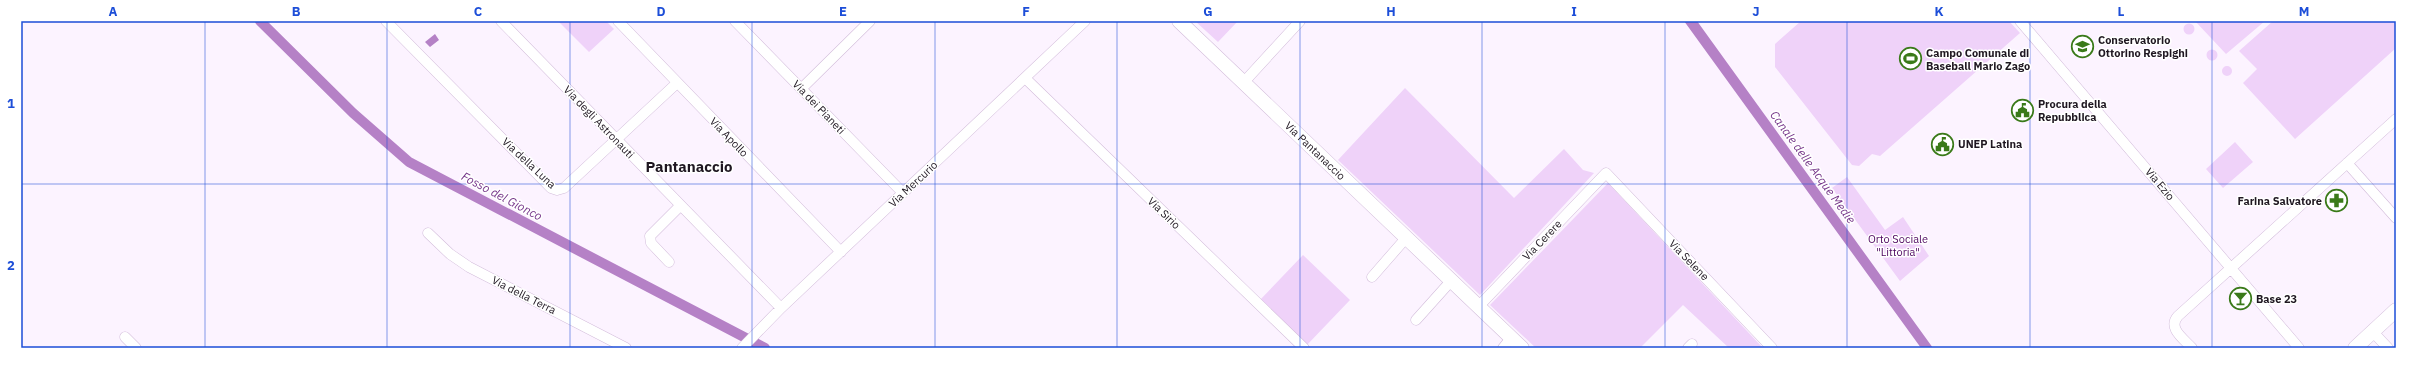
<svg xmlns="http://www.w3.org/2000/svg" width="2417" height="369" font-family="'IBM Plex Sans',sans-serif">
<rect width="100%" height="100%" fill="#fcf3ff"/>
<path fill="#efd2f9" d="M558 21H606L614 29 589 52Z
M1195 21H1238L1218 42Z
M1801 21H2009L2020 33 1880 156 1872 154 1859 166 1852 165 1775 67V44Z
M2195 21H2265L2226 54Z
M2273 21H2396V48L2295 139 2243 83 2257 69 2239 51Z
M2183.5 29a5.5 5.5 0 1 1 11 0a5.5 5.5 0 1 1-11 0Z
M2206.5 55a5.5 5.5 0 1 1 11 0a5.5 5.5 0 1 1-11 0Z
M2222 71a5 5 0 1 1 10 0a5 5 0 1 1-10 0Z
M1405 88 1514 198 1564 149 1583 170 1594 173 1480 295 1338 160Z
M2235 142 2253 162 2223 188 2206 169Z
M1847 177 1885 230 1903 217 1929 256 1900 281 1832 188Z
M1608 183 1763 348H1729L1683 305 1640 348H1536L1490 305Z
M1303 255 1350 300 1306 346 1259 301Z"/>
<path fill="#b581c6" d="M1684 21H1697L1933 348H1921Z
M435 34 439 40 430 47 425 42Z"/>
<g fill="none" stroke-linecap="round" stroke-linejoin="round">
<path stroke="#b581c6" stroke-width="10" d="M260 21 353 113 409 162 765 348"/>
<defs>
<path id="street" d="M386 21 551 188 557 190 564 188 677 83
M501 21 781 308
M618 21 841 252
M735 21 903 193
M2020 21 2299 348
M1025 78 1304 348
M1244 82 1300 21
M801 89 870 21
M2347 163 2396 218
M428 233 450 254 469 267 626 348
M669 262 651 243 650 236 680 206
M1372 277 1406 238
M1478 307 1606 173 1772 348
M1416 320 1451 281
M2372 331 2388 348
M125 337 136 348
M742 348 781 308 1085 21
M1503 348 1511 338
M1688 348 1692 344
M2192 348C2184 339 2167 328 2178 316L2396 119"/>
<g id="secondary">
<path id="s1" d="M1179 21 1522 348"/>
<path d="M2355 348 2396 310"/>
</g>
</defs>
<use href="#street" stroke="#d2bcda" stroke-width="11"/>
<use href="#secondary" stroke="#d2bcda" stroke-width="15"/>
<use href="#street" stroke="#fff" stroke-width="10"/>
<use href="#secondary" stroke="#fff" stroke-width="14"/>
</g>
<path fill="none" stroke="#1d4ed8" stroke-width="1" stroke-opacity="0.55" d="M205 21V348M387 21V348M570 21V348M752 21V348M935 21V348M1117 21V348M1300 21V348M1482 21V348M1665 21V348M1847 21V348M2030 21V348M2212 21V348M21 184H2396"/>
<defs>
<symbol id="school-ring" viewBox="-11 -11 22 22"><circle r="9.5" fill="#fff" stroke="#3a7a19" stroke-width="1.5"/><path d="M0-5L7-2L0 1L-7-2ZM-4 1L0 2.5L4 1V4Q0 6-4 4Z" fill="#3a7a19"/></symbol>
<symbol id="stadium-ring" viewBox="-11 -11 22 22"><circle r="9.5" fill="#fff" stroke="#3a7a19" stroke-width="1.5"/><path d="M0-5a6.5 5 0 1 0 0 10a6.5 5 0 1 0 0-10ZM-3.5-1.8h7v3.6h-7Z" fill="#3a7a19"/></symbol>
<symbol id="civic-ring" viewBox="-11 -11 22 22"><circle r="9.5" fill="#fff" stroke="#3a7a19" stroke-width="1.5"/><path d="M-.6-6.5H3V-4.5H.6V-3L4-1V1h2V6H-6V1h2V-1L-.6-3ZM-1.2 2.5V6h2.4V2.5Z" fill="#3a7a19"/></symbol>
<symbol id="pharmacy-ring" viewBox="-11 -11 22 22"><circle r="9.5" fill="#fff" stroke="#3a7a19" stroke-width="1.5"/><path d="M-2-6h4v4h4v4h-4v4h-4v-4h-4v-4h4Z" fill="#3a7a19"/></symbol>
<symbol id="bar-ring" viewBox="-11 -11 22 22"><circle r="9.5" fill="#fff" stroke="#3a7a19" stroke-width="1.5"/><path d="M-6-5H6L.8 .8V4.5H3.5V6h-7V4.5H-.8V.8Z" fill="#3a7a19"/></symbol>
</defs>
<g fill-rule="evenodd">
<use href="#school-ring" x="2070" y="34" width="25" height="25"/>
<use href="#stadium-ring" x="1898" y="46" width="25" height="25"/>
<use href="#civic-ring" x="2010" y="98" width="25" height="25"/>
<use href="#civic-ring" x="1930" y="132" width="25" height="25"/>
<use href="#pharmacy-ring" x="2324" y="188" width="25" height="25"/>
<use href="#bar-ring" x="2228" y="286" width="25" height="25"/>
</g>
<g text-anchor="middle" dominant-baseline="central" stroke-width="3" stroke-linejoin="round" paint-order="stroke">
<g font-size="11" font-weight="bold" fill="#1f1721" stroke="#fff" text-anchor="start">
<text x="2098" y="40">Conservatorio<tspan x="2098" dy="13">Ottorino Respighi</tspan></text>
<text x="1926" y="53">Campo Comunale di<tspan x="1926" dy="13">Baseball Mario Zago</tspan></text>
<text x="2038" y="104">Procura della<tspan x="2038" dy="13">Repubblica</tspan></text>
<text x="1958" y="144">UNEP Latina</text>
<text x="2322" y="201" text-anchor="end">Farina Salvatore</text>
<text x="2256" y="299">Base 23</text>
</g>
<g font-size="11" fill="#1f1721" stroke="#fff">
<text transform="translate(819 107) rotate(46)">Via dei Pianeti</text>
<text transform="translate(599 122) rotate(46)">Via degli Astronauti</text>
<text transform="translate(729 137) rotate(46)">Via Apollo</text>
<text stroke="none"><textPath href="#s1" startOffset="188">Via Pantanaccio</textPath></text>
<text transform="translate(529 163) rotate(43)">Via della Luna</text>
<text transform="translate(913 184) rotate(-43)">Via Mercurio</text>
<text transform="translate(2160 184) rotate(50)">Via Ezio</text>
<text transform="translate(1164 213) rotate(44)">Via Sirio</text>
<text transform="translate(1542 240) rotate(-46)">Via Cerere</text>
<text transform="translate(1689 260) rotate(46)">Via Selene</text>
<text transform="translate(524 295) rotate(27)">Via della Terra</text>
</g>
<g font-size="11" fill="#4d055f" stroke="#fff">
<text x="1898" y="239">Orto Sociale<tspan x="1898" dy="13">"Littoria"</tspan></text>
</g>
<g font-size="12" font-style="italic" fill="#76368a" stroke="#fff">
<text transform="translate(1813 167) rotate(54)">Canale delle Acque Medie</text>
<text transform="translate(502 196) rotate(28)">Fosso del Gionco</text>
</g>
<g font-size="15" font-weight="bold" fill="#1f1721" stroke="#fff">
<text x="689" y="166">Pantanaccio</text>
</g>
</g>
<rect width="2417" height="369" fill="none" stroke="#ffffff" stroke-width="44"/>
<rect x="22" y="22" width="2373" height="325" fill="none" stroke="#1d4ed8" stroke-width="1.5"/>
<g font-size="13" text-anchor="middle" font-weight="bold" fill="#1d4ed8">
<text x="113" y="16">A</text>
<text x="296" y="16">B</text>
<text x="478" y="16">C</text>
<text x="661" y="16">D</text>
<text x="843" y="16">E</text>
<text x="1026" y="16">F</text>
<text x="1208" y="16">G</text>
<text x="1391" y="16">H</text>
<text x="1574" y="16">I</text>
<text x="1756" y="16">J</text>
<text x="1939" y="16">K</text>
<text x="2121" y="16">L</text>
<text x="2304" y="16">M</text>
<text x="11" y="108">1</text>
<text x="11" y="270">2</text>
</g>
</svg>
